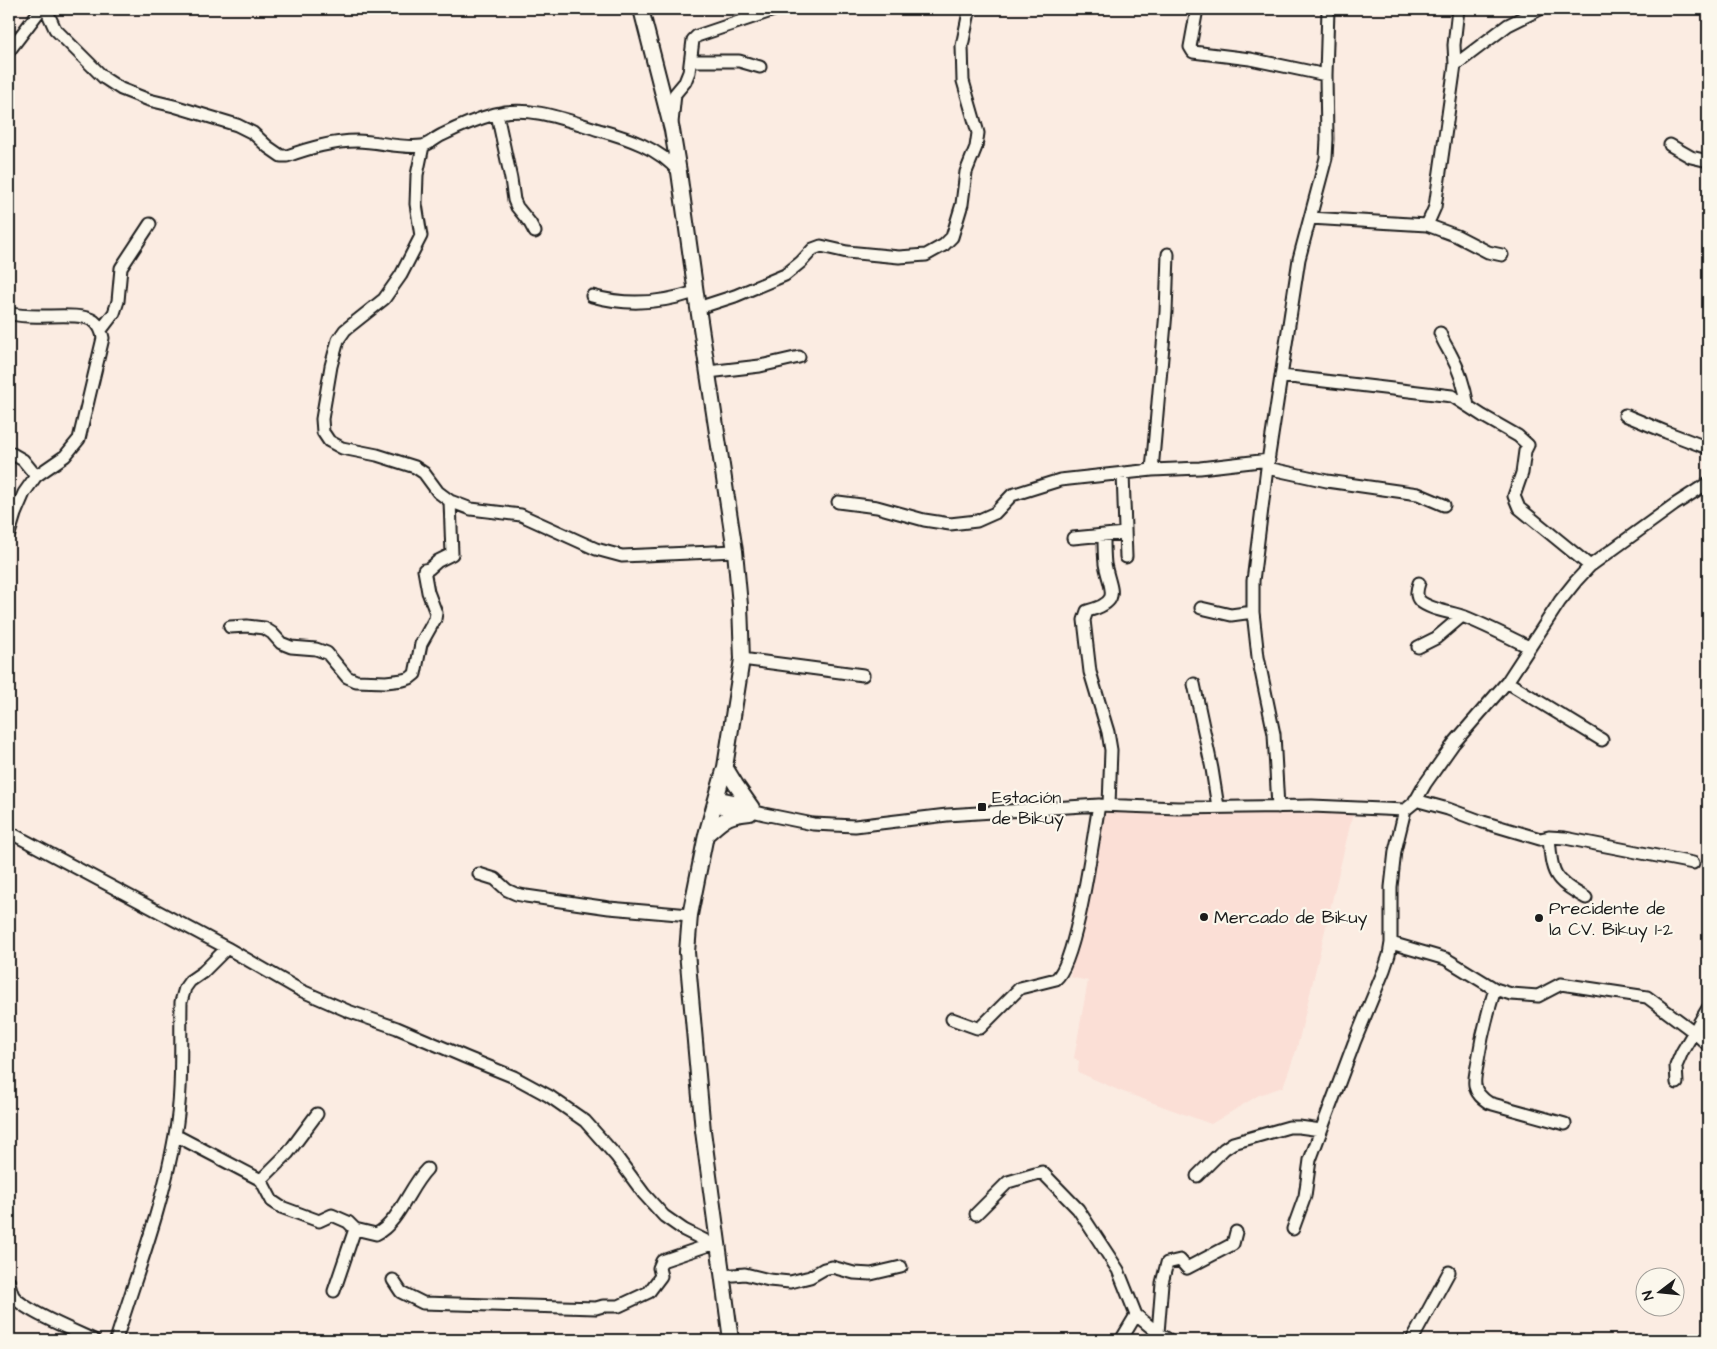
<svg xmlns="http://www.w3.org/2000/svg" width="1717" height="1349" font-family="'Architects Daughter',sans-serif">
<rect width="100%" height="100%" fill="#fbece2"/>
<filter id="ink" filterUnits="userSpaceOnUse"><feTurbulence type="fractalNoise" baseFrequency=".02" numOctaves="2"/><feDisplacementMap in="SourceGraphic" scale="10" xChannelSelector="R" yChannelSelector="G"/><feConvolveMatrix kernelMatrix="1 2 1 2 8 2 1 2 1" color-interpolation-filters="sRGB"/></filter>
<g filter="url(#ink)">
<path fill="#fbdfd6" d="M1100 808 1353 813 1297 1048 1283 1087 1259 1095 1211 1124 1118 1090 1078 1072 1079 1061 1074 1058 1088 981 1070 977Z"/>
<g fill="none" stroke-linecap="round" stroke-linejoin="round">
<defs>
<path id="minor" d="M46 9 55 29 104 78 121 89 149 100 174 106 237 125 253 133 268 147 281 156H287C310 148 333 141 357 141 378 141 401 149 422 146 429 145 435 138 442 135 458 127 477 119 495 114 531 105 566 120 599 130 628 138 659 148 679 172
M1197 9 1190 47 1193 52 1250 59 1326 75
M9 51 41 9
M692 61H739L760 67
M1455 65 1454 45 1458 9
M497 114 511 179 514 200 517 207 530 223 535 232
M672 123 675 94 685 82 689 72 693 40 697 36 777 9
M1670 145 1691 157 1708 161
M423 146 417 175 416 204 421 236 401 275 384 299 345 330 338 340 331 366 322 419 323 432 329 441 342 448 377 455 415 467 424 473 438 492 450 501 471 509 521 515 596 549 622 556 735 551
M1310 218 1427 225 1457 236 1488 252 1502 255
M1427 225 1435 207 1455 65 1508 25 1540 9
M592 296C627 306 662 303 695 292
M698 308 735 296 785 275 801 262 813 249 821 246 847 252 899 257 926 255 944 245 952 237 962 204 966 172 976 147 978 133 963 81 962 46 969 12 968 9
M9 313C32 321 77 310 94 321 99 325 102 332 103 338L79 439 65 456 36 476 24 493 15 514 9 534
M101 330 114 313 118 301 121 268 150 224
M1440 333C1443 342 1447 347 1451 355 1459 369 1465 389 1468 406
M708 372 760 366 799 357
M1282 376 1452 396 1483 416 1518 436 1528 445 1525 451 1522 473 1514 496 1519 508 1590 566
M1625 415 1666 432 1708 448
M9 452 23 460 36 476
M1267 468 1327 481 1418 494 1444 505
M1152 470 1166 312 1168 254
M1123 473 1126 557
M838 502 877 507 924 520 950 524 977 521 995 513 1012 495 1060 480 1152 470 1200 468 1269 460
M1104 536C1104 545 1104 555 1105 564 1110 590 1123 602 1087 611L1084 620 1090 672 1108 732 1111 750 1109 805
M1073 538 1125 533
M1419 583C1417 589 1415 596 1420 601 1430 610 1452 612 1465 617 1487 626 1507 636 1529 647
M1201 608 1231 615 1253 612
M230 627 247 626 264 628 272 633 281 643 291 647 316 649 327 653 347 677 356 681 386 682 403 680 410 678 415 674 421 644 435 619 436 613 428 592 424 570 429 569 438 561 452 554 450 501
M1418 647 1436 638 1462 616
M742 659 863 675
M1507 682 1602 740
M1194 684 1212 769 1218 807
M716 797 740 802 756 812 764 814 813 824 855 826 947 815 1099 805 1178 808 1312 806 1405 810 1415 802 1425 784 1454 743 1507 682 1560 601 1576 581 1590 566 1674 505 1708 483
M1415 800 1448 809 1483 822 1540 839 1549 837 1565 838 1693 863
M714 805 735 812H742
M1278 807 1274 734 1258 657 1253 612V581L1267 468 1299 259 1326 158 1327 139 1326 75 1328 9
M9 832 227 948 300 990 348 1011 397 1028 465 1057 514 1077 549 1096 585 1121 616 1156 644 1194 664 1216 684 1230 718 1247
M1549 837C1552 875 1553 879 1586 898
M479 874 495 879 507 890 516 894 526 896 609 908 690 915
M1391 943 1446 959 1495 989 1511 994 1538 996 1561 984 1647 997 1694 1032 1708 1045
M1495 989C1487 1014 1481 1039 1477 1066 1476 1072 1474 1079 1475 1085 1476 1094 1483 1099 1489 1103L1565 1124
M952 1019 977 1028H980L1020 988 1056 979C1077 962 1093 837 1099 805
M1677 1083 1676 1066 1682 1052 1708 1008
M175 1135 261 1180 288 1153 317 1114
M1197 1176 1224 1149 1233 1143 1289 1127H1299L1321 1130
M261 1180 272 1201 281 1207 319 1221 332 1215 348 1222 355 1229 334 1291
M976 1214 1008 1182 1042 1172 1078 1209 1118 1270 1136 1315 1158 1333
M355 1229 376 1234C399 1223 409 1187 427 1169
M1293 1229 1305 1196 1310 1160 1354 1043 1384 970 1389 955 1391 943V887L1395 851 1405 810
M722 1276 745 1274 769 1280 790 1282 810 1277 824 1269 832 1267 854 1273 871 1274 901 1267
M393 1280 401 1292 423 1303 596 1308 603 1306H619L649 1292 661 1276 659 1268 662 1261 712 1244
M9 1282C10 1286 11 1293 14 1297 25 1311 76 1332 94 1340
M116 1340C137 1273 163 1205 175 1135 183 1092 180 1046 181 1002L185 988 190 981 203 972 227 948
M1121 1340 1136 1315
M1169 1340 1158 1333 1162 1283 1167 1263 1180 1260 1187 1268 1233 1244 1236 1232
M1412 1340 1449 1272"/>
<path id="major" d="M641 9 672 130 679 172 698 308 735 551 740 605 742 659 725 767 706 835 690 915 687 952 703 1131 731 1340
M725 767 736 785 752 808
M706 835C724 820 726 815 750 813"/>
</defs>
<use href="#minor" stroke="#1c1c1c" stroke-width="15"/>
<use href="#major" stroke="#1c1c1c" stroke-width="18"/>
<use href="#minor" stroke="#fbf7ec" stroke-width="11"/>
<use href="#major" stroke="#fbf7ec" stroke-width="14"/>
</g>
</g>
<g fill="#1c1c1c" stroke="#fbf7ec" stroke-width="2">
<rect x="977" y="802" width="10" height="10" rx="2.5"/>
<circle cx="1204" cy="917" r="5"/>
<circle cx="1539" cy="918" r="5"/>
</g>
<g text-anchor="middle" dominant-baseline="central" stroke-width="4.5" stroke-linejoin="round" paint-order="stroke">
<g font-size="18" fill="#1c1c1c" stroke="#fbf7ec" text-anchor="start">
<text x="992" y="797">Estación<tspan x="992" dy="21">de Bikuy</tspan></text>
<text x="1549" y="908">Precidente de<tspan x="1549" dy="21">la CV. Bikuy 1-2</tspan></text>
<text x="1214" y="917">Mercado de Bikuy</text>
</g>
</g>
<rect width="1717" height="1349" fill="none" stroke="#fbf7ec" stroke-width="30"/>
<rect x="15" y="15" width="1687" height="1319" fill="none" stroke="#1c1c1c" stroke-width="2" filter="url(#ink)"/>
<g transform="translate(1660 1292) rotate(254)"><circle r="24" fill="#fbf7ec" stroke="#a29f99"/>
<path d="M0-4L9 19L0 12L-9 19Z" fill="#1c1c1c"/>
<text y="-8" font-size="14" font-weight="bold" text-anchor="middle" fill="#1c1c1c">N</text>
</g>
</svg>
